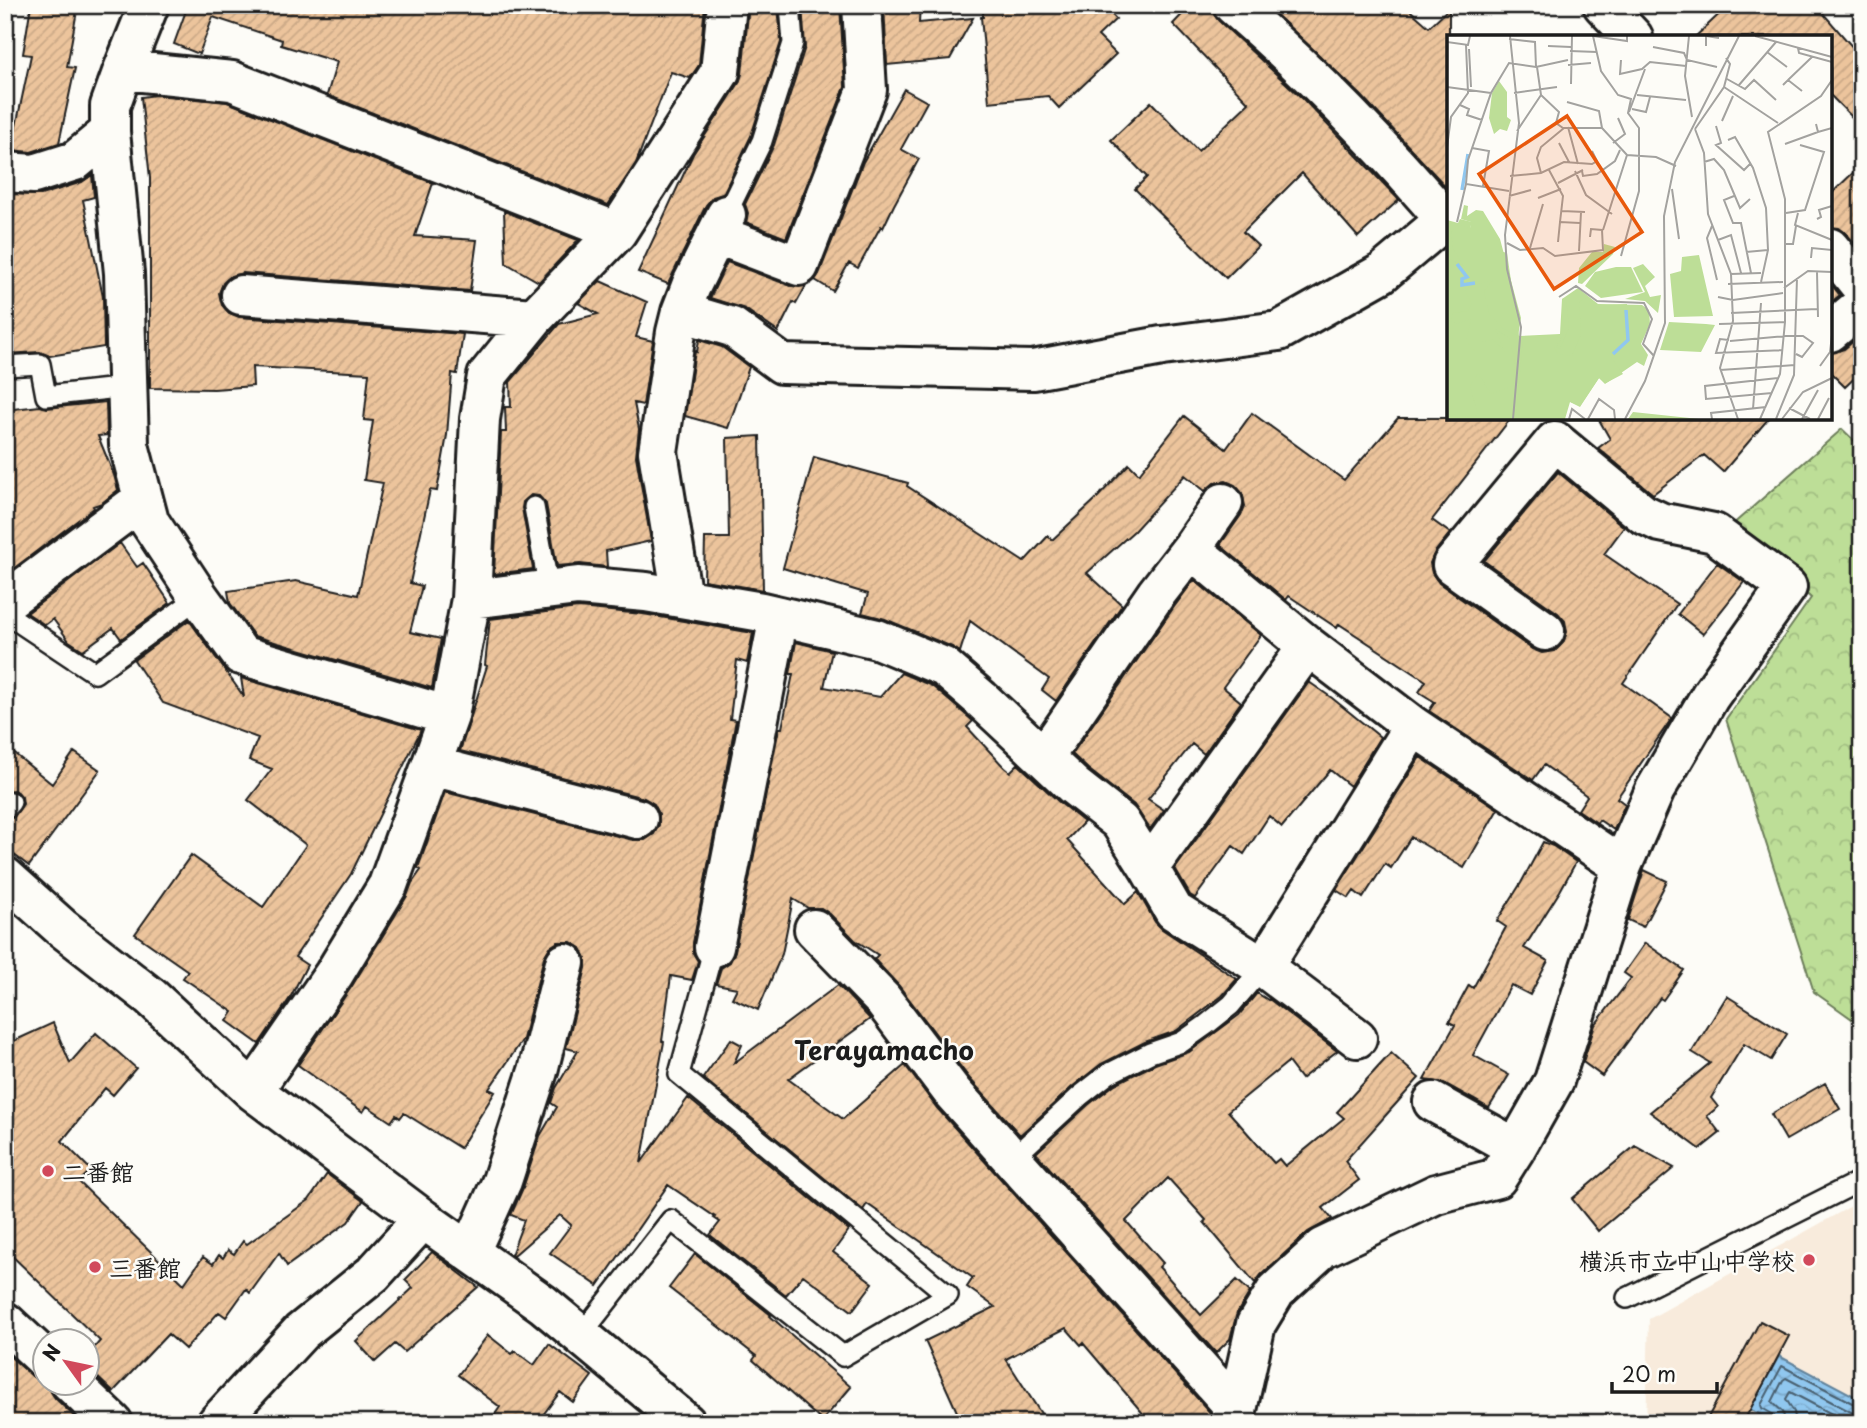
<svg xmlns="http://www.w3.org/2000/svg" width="1867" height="1428" font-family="'Playpen Sans','Klee One',sans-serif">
<defs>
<pattern id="forest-crowns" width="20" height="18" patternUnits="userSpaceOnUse" patternTransform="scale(1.75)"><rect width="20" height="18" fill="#bdde97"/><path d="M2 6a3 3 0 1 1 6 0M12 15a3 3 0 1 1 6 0" fill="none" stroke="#a2be82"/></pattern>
<pattern id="water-waves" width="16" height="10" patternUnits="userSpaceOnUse" patternTransform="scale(1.75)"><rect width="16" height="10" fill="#90c7ef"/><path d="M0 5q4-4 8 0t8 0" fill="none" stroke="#7caacc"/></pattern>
<pattern id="building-hatch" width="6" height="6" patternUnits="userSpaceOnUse" patternTransform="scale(1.75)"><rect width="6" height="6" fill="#ecc49c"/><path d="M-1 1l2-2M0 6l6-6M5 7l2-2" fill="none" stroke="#caa886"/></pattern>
</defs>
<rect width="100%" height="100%" fill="#fdfcf7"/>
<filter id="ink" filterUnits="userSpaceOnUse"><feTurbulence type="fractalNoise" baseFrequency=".0143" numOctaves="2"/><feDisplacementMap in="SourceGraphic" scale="14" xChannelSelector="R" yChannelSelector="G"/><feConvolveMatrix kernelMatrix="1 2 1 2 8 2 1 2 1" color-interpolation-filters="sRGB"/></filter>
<g filter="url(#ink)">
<path fill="#f8ebdc" d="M1862 1200V1423H1646L1649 1319Z"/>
<path fill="url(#forest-crowns)" stroke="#6c7d5a" stroke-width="2" d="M1842 429 1862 448V1026L1814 992 1726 719 1811 598 1731 526Z"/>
<path fill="url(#water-waves)" stroke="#62839b" stroke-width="2" d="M1779 1356 1862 1400V1423H1775L1750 1409Z"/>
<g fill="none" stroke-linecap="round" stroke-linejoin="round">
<path stroke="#4a6070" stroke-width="2" d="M1776 1423 1774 1415 1762 1408 1761 1405 1782 1366 1856 1405H1862
M1785 1423 1783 1412 1772 1402 1783 1380 1786 1378 1853 1413 1862 1414
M1796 1423 1794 1412 1786 1399 1790 1392 1849 1423"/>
</g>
<path fill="url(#building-hatch)" stroke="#1c1c1c" stroke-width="2" d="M31 5H78L67 67 75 68 59 143 31 152 11 150 31 55 23 54Z
M188 5H705L699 65 690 78 671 72 636 163 608 205 327 95 337 62 281 45 282 40 213 17 199 54 174 44Z
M749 5H778L781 42 751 136 723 194 713 197 706 205 668 284 638 272 693 154 739 83 742 74Z
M802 5H840L845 87 786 238 746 222 748 213 745 204 774 145 805 47Z
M884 5H920L919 23 973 18 950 59 887 65Z
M983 5H1103L1116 19 1098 36 1116 54 1059 108 1048 96 989 102 981 17H983Z
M1191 5H1212L1213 13 1219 21 1303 99 1399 200 1358 237 1302 173 1243 232 1258 246 1226 278 1135 189 1147 177 1111 140 1151 102 1198 151 1249 103 1173 24Z
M1266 5H1404L1429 27 1449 8V190L1361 95Z
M1729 5H1816L1862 58V127L1830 95V37H1695Z
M904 89 927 102 901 149 919 159 894 205 883 228 881 226 858 268 849 263 833 291 815 280 819 274 863 162Z
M156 95 227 102 433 183 415 236 477 240 470 291 243 273 231 276 223 283 219 293 222 305 229 313 239 317 463 334 457 374 452 373 447 435 437 491 430 490 410 583 422 586 410 632 441 639 432 688 254 636 230 603 228 591 296 581 358 595 383 483 364 480 373 421 364 420 369 373 252 367 253 386 214 389 150 388V178L141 97Z
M1862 164V253L1847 234 1839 228 1830 227V195Z
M92 175 94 197 83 200 103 297 104 347 50 356 40 352 5 354V194L41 195 82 182Z
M504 211 578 240 539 282 506 263Z
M727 262 791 286H806L796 304 793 302 778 332 745 309 710 298Z
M600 281 647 302 636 337 653 341 643 405 634 403 639 429 636 456 651 541 606 551 607 567 580 564 557 566 546 504 539 496 531 495 523 502 522 508 533 569 494 574 501 432H506L505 407H511L510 382 559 324 598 314 578 303Z
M1830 283 1840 295 1830 303Z
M1862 334V371L1845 387 1830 372V353L1844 349Z
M699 340 722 347 749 367 728 428 685 416 695 351 697 352Z
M106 402 107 435 98 436 114 475 118 490 102 503 93 506 94 508 5 575V410L40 406 47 408Z
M1252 413 1344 480 1398 418H1511L1432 520 1450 533 1435 552 1430 563 1432 573 1439 583 1532 649 1542 653 1555 651 1563 643 1567 632 1565 621 1558 613 1484 561 1558 472 1624 527 1604 554 1677 604 1623 683 1672 718 1617 798 1625 804 1614 830 1599 820 1597 823 1578 810 1587 796 1544 765 1533 780 1429 711 1435 702 1419 692 1426 681 1339 624 1337 628 1289 596 1286 600 1220 545 1241 515 1245 506 1242 493 1235 485 1226 481 1214 483 1205 491 1185 475 1134 531 1087 573 1122 605 1056 701 1042 690 1049 679 970 621 960 652 952 647 885 619 862 613 868 594 783 568 814 457 908 483 907 486 1024 562 1048 536 1052 540 1095 500 1129 464 1139 474 1184 416 1226 449Z
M1598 418H1769L1723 472 1704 455 1653 494 1598 448 1610 439Z
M760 436 763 590 704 580 705 538H729L727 438Z
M120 543 137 567 143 563 170 603 121 639 113 628 83 650 69 641 53 619 45 625 27 613Z
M1717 563 1744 582 1703 634 1678 614Z
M1194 580 1261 635 1223 687 1241 702 1204 754 1192 744 1148 799 1164 810 1150 829 1134 805 1088 769 1072 754 1174 607Z
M578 608 643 614 753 633 747 663 737 660 730 719 736 720 693 943V953L698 961 692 980 671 976 662 1041 664 1042 641 1163 688 1098 849 1230 833 1252 873 1283 852 1311 803 1275 786 1295 710 1235 720 1222 714 1218 715 1217 668 1185 598 1286 550 1253 571 1225 560 1215 513 1256 511 1255 524 1220 511 1215 523 1188 540 1136 557 1107 551 1103 556 1088 578 1051 566 1048 586 968V958L581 948 571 942H558L550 947 544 957 523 1039 489 1089 495 1092 460 1148 404 1113 400 1118 396 1115 391 1122 367 1106 363 1112 298 1065 352 986 407 896 412 883 421 870 418 868 445 792 633 840H645L654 834 659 825V814L654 804 644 798 460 751 487 666 485 665 490 619Z
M189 620 244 697 241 678 421 730 351 874 295 957 307 965 290 998 259 1044 227 1021 233 1012 183 978 188 971 135 934 191 855 263 907 306 845 248 800 272 769 249 760 258 738 163 703 134 660Z
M796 642 832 651 824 687 880 697 901 673 932 686 973 721 967 727 1004 767 1010 772 1018 764 1059 802 1084 822 1067 840 1125 904 1138 892 1155 922 1162 929 1237 979 1222 996 1176 1031 1145 1042 1101 1064 1072 1087 1020 1135 970 1079 899 986 874 959 878 955 855 940 830 914 821 908H808L793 899 782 954 758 1010 732 998 737 988 716 984 721 968 730 962 735 951 779 728H782L793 674H790Z
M1309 682 1332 698 1380 737 1350 786 1330 770 1282 827 1269 816 1244 854 1233 846 1195 898 1190 895 1175 869Z
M5 746 52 784 74 752 100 770 29 866 5 848V821L14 817 23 804 22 797 18 792 13 790 5 791Z
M1420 757 1498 809 1464 868 1411 837 1391 868 1385 864 1363 898 1354 891 1349 898 1336 890Z
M1543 842 1553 846 1576 862 1560 891 1524 948 1548 961 1530 995 1511 985 1473 1055 1509 1075 1489 1108 1444 1083 1424 1080 1455 1025 1449 1022 1469 985 1473 988 1506 927 1497 921 1521 883Z
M1644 870 1667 881 1643 927 1628 920Z
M1645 943 1684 970 1663 1000 1660 998 1602 1076 1583 1062 1595 1025 1631 978 1624 973Z
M838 985 870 1019 788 1079 843 1119 905 1065 937 1108 1206 1408 1211 1414 1210 1423H1151L1083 1343 1081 1345 1066 1328 1006 1359 1047 1423H962L925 1341 995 1307 967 1287 973 1278 867 1204 863 1210 703 1078 731 1039 742 1045 734 1063Z
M1257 993 1268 1000 1269 999 1337 1051 1301 1079 1288 1062 1228 1111 1274 1163 1279 1159 1285 1166 1344 1118 1337 1112 1391 1053 1419 1078 1345 1161 1359 1180 1323 1208 1332 1219 1308 1232 1261 1275 1255 1283 1204 1222 1206 1220 1168 1178 1126 1221 1163 1263 1159 1267 1201 1315 1237 1280 1250 1292 1237 1313 1230 1339 1216 1353 1036 1153 1088 1105 1115 1084 1155 1064 1189 1052 1239 1015Z
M1727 996 1787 1034 1771 1060 1744 1044 1711 1098 1718 1107 1707 1116 1720 1133 1700 1149 1650 1112 1710 1063 1692 1052Z
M53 1023 70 1063 96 1033 136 1068 113 1095 105 1088 62 1141 91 1170 79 1182 184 1284 203 1257 213 1264 219 1255 223 1258 228 1250 234 1254 243 1241 247 1244 309 1200 327 1174 363 1201 348 1222 287 1266 279 1253 250 1293 246 1289 226 1317 219 1312 185 1349 168 1334 113 1392 88 1368V1355L100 1341 5 1249V1045Z
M1825 1083 1840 1109 1786 1140 1771 1114Z
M1635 1146 1674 1168 1598 1231 1572 1199Z
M432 1252 478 1287 404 1352 395 1344 375 1362 356 1341 413 1288 405 1280Z
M695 1254 771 1315 770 1316 851 1387 822 1421 753 1360 756 1356 669 1288Z
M1760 1321 1789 1336 1743 1423H1705Z
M488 1335 512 1354 515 1351 534 1365 549 1344 592 1376 573 1402 560 1392 537 1423H489L500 1407 458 1375Z
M5 1352 32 1376 40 1381 49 1382V1389L55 1398 81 1423H5Z"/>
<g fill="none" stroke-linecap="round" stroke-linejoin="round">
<defs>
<path id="lane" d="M726 215 762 141 793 43 790 5
M5 366 40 364 46 396 127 387
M534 507 549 590
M5 613 95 673 199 597
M5 809 11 802
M1012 1159 1080 1096 1108 1074 1150 1053 1182 1042 1206 1025 1231 1005 1263 967
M1627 1298 1862 1180
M581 1335 671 1220 843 1356 948 1295 679 1074 714 947"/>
<path id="street" d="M149 5 123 70 110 106V132L124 273 129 445 149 521 199 597 241 655 449 716
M1233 5C1311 72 1382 146 1449 224
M1603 5 1633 37
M123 70 232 81 617 232
M5 172 34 174 75 161 110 132
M731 240 799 266 867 90 862 5
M1830 248 1862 288
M241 295 534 318
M681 312 732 327 782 364 1033 370 1162 346 1279 331 1382 273 1445 220
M1830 332 1862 305
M1191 549 1308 646 1413 726 1622 866
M682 598 658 452 676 332 681 312 691 286 726 215
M471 599 578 586 646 592 762 612 877 639 944 667 981 699 1074 786 1120 822 1149 868
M5 602 143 499
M1308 646 1149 868 1174 911 1263 967 1357 1038
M1044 757 1156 594 1191 549 1223 503
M432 766 638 819
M5 877 61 927 151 997 253 1091 423 1219 543 1304 686 1423
M814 929 882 999 953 1093 1237 1410
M714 947 779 616
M1263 967 1413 726
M253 1091 334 974 388 885 449 716 471 599 480 419 487 376 534 318 617 232 720 72 727 5
M1433 1102 1516 1148
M470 1252 502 1181 538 1071 565 963
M5 1322 46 1360
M70 1382 113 1423
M217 1423 301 1332 373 1274 423 1219
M1231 1423 1237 1410 1256 1324 1276 1291 1323 1248 1436 1194 1497 1178 1516 1148 1554 1081 1622 866 1655 790 1710 696 1787 587 1714 533 1660 522 1643 514 1555 441 1452 565 1545 631"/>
</defs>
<use href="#lane" stroke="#1c1c1c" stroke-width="24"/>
<use href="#street" stroke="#1c1c1c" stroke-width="44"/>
<use href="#lane" stroke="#fdfcf7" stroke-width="19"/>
<use href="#street" stroke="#fdfcf7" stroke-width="38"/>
</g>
</g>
<g fill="#d1495b" stroke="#fdfcf7" stroke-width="2.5">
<circle cx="48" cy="1171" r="7"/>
<circle cx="1809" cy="1260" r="7"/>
<circle cx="95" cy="1267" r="7"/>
</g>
<g text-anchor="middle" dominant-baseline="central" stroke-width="5" stroke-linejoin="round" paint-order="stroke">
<g font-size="24" font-weight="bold" fill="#1c1c1c" stroke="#fdfcf7" text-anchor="start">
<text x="62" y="1171">二番館</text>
<text x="1795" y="1260" text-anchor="end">横浜市立中山中学校</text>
<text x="109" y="1267">三番館</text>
</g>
<g font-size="26" font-weight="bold" fill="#1c1c1c" stroke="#fdfcf7">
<text x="884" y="1049">Terayamacho</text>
</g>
</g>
<g transform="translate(1447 35)">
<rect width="385" height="385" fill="#fdfcf7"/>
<path d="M13 184 25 187 23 193 46 214 60 218 72 301 113 299 115 264 131 253 151 269 195 270 202 275 203 289 194 309 201 320 197 331 190 327 158 349 152 343 133 372 123 367 118 384H0V185L11 188ZM169 232H184L196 257 154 263 138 251 148 237ZM222 287 259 289 268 290 254 317 213 315ZM186 377 252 384H181Z" fill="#bdde97"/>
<path d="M52 46 60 57V82L64 85 60 96 53 94 47 99 42 83 45 58ZM17 170 21 171 20 181 29 175 36 176 53 204 74 283 71 301 55 293 42 278 37 256 46 245 34 249 26 246 18 257 25 268 21 276 6 278 4 286 9 289 24 284 19 307 30 317H35V307L46 304 58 317 48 294 62 303 68 325 66 351 44 359 31 338 23 351 31 380 0 384V223L17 231 6 214 4 198 11 189 23 193 24 187 14 184ZM157 209 168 212 166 219 135 249 131 248 132 233 145 217H156ZM252 220 266 281 227 282 223 239 234 236 235 222ZM196 229 208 242 198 251 203 262 214 260 211 278 198 266 178 264 198 257 186 233ZM141 262 151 270 180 269V304L164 322 176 339 159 348 152 343 133 371 121 366 117 384H69L76 303 112 301 107 312 111 319 125 321 134 299 132 267ZM119 263 122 292 113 314 109 312 115 302V264Z" fill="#bdde97"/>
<path fill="none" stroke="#90c7ef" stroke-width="3.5" d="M15 155 21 119M10 229 20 242 15 244V250L28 248M166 319 181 305 179 275"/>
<path fill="none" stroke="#a3a29f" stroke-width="2" d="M63 1 72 88 58 200 60 234 74 292 66 384M242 1 238 41 245 82M308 1 385 22M62 4 88 7 89 32M0 7 21 10 23 1M101 11 124 12M259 11V1L272 3M206 12 237 18 240 25 270 32M351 13 352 18 385 27M22 14 24 52M123 16 150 17M320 17 340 32M174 25 173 39 195 34 203 27 239 31M121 30 144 28M90 32 94 60 112 77 109 88 116 93M280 44 298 54 307 45 329 65M341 45 365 22M124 49 125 1M292 50 329 7M336 50 341 45 355 56M0 52 44 58M277 52 331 88M67 58 110 52M190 60 239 65M120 67 152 76 155 93 180 120 209 122 229 131M13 70 22 74 20 80 35 85M185 74 199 77 203 62M182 77 198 34M275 86 286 61M369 89 371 97 385 93M269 91 274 108 269 110 297 135 303 129M121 92 131 129M248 94 257 118 261 179 284 239 286 286 273 333 291 384M248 94 277 52 283 29 279 23M70 96 94 60M281 105 288 102 306 133 319 173 321 215 314 247M112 108 122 127M166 108 178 99 171 83M338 109 371 97M0 112 4 82 21 58 19 10M25 113 42 116 36 151M257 127 267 124 277 135 293 173 303 164M102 135 116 161 113 187M128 136 139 160 165 179M135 136 136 141 150 139 168 126 173 115M94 138 90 123 94 112 117 93H155M63 141 94 138 117 127 145 129 150 126 145 116M111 148 136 135M225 154 232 204M62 156 19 149 21 125 44 58 62 28 89 32 121 25M62 161 84 155M287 161 277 165 286 188H294L304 238M91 163 114 154M115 176 138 177M339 178 358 175 377 117 353 110M351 178 348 190 385 205M370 184 374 182 372 175 385 171M10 187 19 149M265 191 260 203 270 245M156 195 180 120M271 205 284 200 294 238M111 207 113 187 133 188M60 208 73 215 96 213 108 221 156 215 155 195 144 194 143 202M338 209H346L349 191M83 213 96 169M132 216 134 177M299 217 321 215M174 221 192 156V93L181 78 184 64 171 60 154 36 146 1 180 6V1M364 223 365 213 385 215M370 237 371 282M284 239 314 238M281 249 336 247M337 253 361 236 385 237M112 262 129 251 150 266 197 268 205 284 196 309 207 321M271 262 286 265 336 258M284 278 370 274M272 289 338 287M282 305 273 304 269 318 336 315M283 306 339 301H356L366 308 355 322 349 319M373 331 383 317 385 300M273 335 348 330M325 358 259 364 258 351 331 343M342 373 363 384M306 374 314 268M122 384 125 374 138 384M141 384 152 364 167 375 168 384M178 384 198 346 218 288 217 181 228 127 292 1M265 384 264 378 319 372M313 384 333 339 338 287V164L321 97 374 61 385 45M329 384 347 340 350 243M335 384 356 357 385 343M355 384 371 355M371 384 382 363"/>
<path fill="#e8590c" fill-opacity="0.15" stroke="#e8590c" stroke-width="3.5" d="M120 81 195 197 107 254 32 139Z"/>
<rect width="385" height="385" fill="none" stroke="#1c1c1c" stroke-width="3.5"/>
</g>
<rect width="1867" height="1428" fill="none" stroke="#fdfcf7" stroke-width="28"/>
<rect x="14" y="14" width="1839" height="1400" fill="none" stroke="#1c1c1c" stroke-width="2.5" filter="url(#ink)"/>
<g transform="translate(66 1362) rotate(303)"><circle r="33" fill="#fdfcf7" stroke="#a3a29f" stroke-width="2"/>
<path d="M0-5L12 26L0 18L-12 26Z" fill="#d1495b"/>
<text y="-10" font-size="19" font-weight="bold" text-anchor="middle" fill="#1c1c1c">N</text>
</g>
<path d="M1612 1382v10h105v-10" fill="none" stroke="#1c1c1c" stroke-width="3.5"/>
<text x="1622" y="1382" font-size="21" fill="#1c1c1c" stroke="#fdfcf7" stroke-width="5" paint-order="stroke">20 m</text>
</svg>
